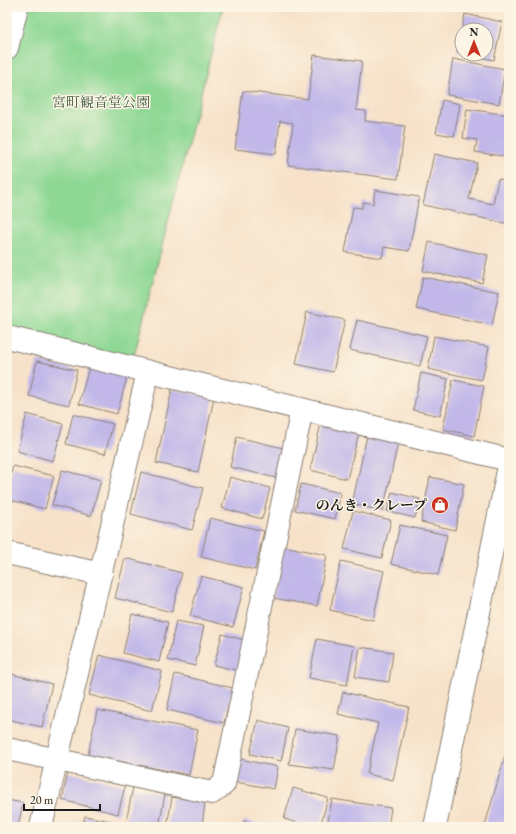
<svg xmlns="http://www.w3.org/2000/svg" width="516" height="834" font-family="'EB Garamond','Noto Serif JP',serif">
<rect width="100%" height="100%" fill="#fcf5e5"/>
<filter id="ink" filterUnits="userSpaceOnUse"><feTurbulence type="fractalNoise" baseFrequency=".025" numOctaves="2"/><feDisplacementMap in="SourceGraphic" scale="8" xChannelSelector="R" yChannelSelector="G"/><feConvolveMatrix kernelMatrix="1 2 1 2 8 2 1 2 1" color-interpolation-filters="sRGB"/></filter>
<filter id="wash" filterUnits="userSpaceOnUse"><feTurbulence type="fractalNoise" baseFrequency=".012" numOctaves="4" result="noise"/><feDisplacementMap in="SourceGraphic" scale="16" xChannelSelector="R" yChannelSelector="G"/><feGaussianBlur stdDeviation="0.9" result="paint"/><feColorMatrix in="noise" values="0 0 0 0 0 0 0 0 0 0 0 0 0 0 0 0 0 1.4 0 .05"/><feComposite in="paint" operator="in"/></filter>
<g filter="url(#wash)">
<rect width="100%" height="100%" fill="#f7e2c9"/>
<path fill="#8ed894" stroke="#557a58" d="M17 7H223L131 367 7 337V48Z"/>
<g id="blocks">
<path fill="#c1b8e9" d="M465 14 502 22 494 60 470 55 486 54V30H462V53L457 52Z
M314 55 362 61 356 110 366 111 365 121 405 126 398 179 288 165 293 123 280 121 276 154 235 149 243 91 308 99Z
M453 59 505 69 499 104 447 95Z
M442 100 460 104 454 136 436 133Z
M467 109 509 115V157L475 152 477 140 463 138Z
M434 154 477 163 469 199 493 204 498 179 509 181V224L423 205Z
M375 190 419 197 409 251 384 247 382 258 345 252 353 207 362 208 363 202 373 204Z
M429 242 488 255 482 283 423 271Z
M423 277 499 292 492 325 416 309Z
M307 312 345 320 333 372 296 364Z
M357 320 427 336 420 366 350 350Z
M434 336 489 347 482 380 428 369Z
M37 361 77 370 69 405 29 396Z
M89 367 127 377 117 414 79 404Z
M421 373 448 379 440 416 413 410Z
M453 380 484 386 474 436 443 429Z
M172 389 214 398 198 472 156 463Z
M27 414 63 424 53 461 17 451Z
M73 414 113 424 105 454 66 444Z
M322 419 360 429 347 479 310 470Z
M368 431 399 438 383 511 352 504Z
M237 437 283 448 276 478 230 467Z
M13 466 54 476 45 509 7 499V488Z
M62 470 101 480 91 516 52 505Z
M141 472 203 488 192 530 131 514Z
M230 477 270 488 262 519 222 508Z
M430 477 464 484 455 530 421 522Z
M301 484 341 493 335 519 295 510Z
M392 492 420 499 415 518 387 511Z
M353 511 391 520 382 558 344 549Z
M210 518 264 531 255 570 201 557Z
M400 525 447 535 438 575 391 564Z
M283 546 327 555 317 606 273 598Z
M125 558 182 573 172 612 115 598Z
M341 561 384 571 373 620 330 610Z
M201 576 244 587 233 627 190 616Z
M132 614 168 622 159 662 123 653Z
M176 621 204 626 195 666 168 660Z
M222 634 248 641 240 671 214 665Z
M317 639 354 646 347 685 309 678Z
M360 647 393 652 389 682 355 677Z
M99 655 162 671 152 711 89 695Z
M7 673 52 684 42 727 7 719Z
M175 674 233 688 224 723 167 710Z
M343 692 409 707 393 780 367 774 378 723 338 714Z
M97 710 198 730 189 775 88 755Z
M258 720 288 728 281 761 250 754Z
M295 729 340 736 334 770 289 764Z
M509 742V827H492L485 825Z
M235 758 278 767 274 789 231 781Z
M68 772 125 786 118 814 62 800Z
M133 787 165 794 159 827H125Z
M293 788 328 798 320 827H312L284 819Z
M172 797 205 802 202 827H167Z
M332 799 391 808 388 827H327Z
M7 800 23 803 18 827H7Z
M85 816 116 822 115 827H82Z
M244 821 267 826V827H242Z"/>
</g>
</g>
<g filter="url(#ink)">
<use href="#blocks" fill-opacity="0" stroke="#8a7f72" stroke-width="1"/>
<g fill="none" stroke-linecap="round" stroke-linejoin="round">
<defs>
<path id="minor" d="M7 48 17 7
M7 337 509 460
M7 553 101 574
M7 749 212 793 224 784 302 409
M41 827 148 372
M435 827 509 466"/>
</defs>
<use href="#minor" stroke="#8a7f72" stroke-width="24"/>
<use href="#minor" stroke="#fff" stroke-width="22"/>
</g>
</g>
<defs>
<symbol id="shop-disc" viewBox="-11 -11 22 22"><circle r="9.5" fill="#c8321e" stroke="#fcf5e5"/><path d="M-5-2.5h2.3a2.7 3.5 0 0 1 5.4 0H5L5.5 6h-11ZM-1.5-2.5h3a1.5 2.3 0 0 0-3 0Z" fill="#fff"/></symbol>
</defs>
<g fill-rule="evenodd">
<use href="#shop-disc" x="430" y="495" width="20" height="20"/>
</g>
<g text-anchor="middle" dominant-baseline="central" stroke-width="3" stroke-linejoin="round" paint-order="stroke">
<g font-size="14" fill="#445e46" stroke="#fcf5e5">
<text x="101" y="102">宮町観音堂公園</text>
</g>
<g font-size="14" font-weight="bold" fill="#1c1c1c" stroke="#fcf5e5" text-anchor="end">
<text x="427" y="505">のんき・クレープ</text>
</g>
</g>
<rect width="516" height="834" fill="none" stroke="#fcf5e5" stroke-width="24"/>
<g transform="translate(474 42)"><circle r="19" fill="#fcf5e5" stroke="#a29e95"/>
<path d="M0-3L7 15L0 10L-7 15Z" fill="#c8321e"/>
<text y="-6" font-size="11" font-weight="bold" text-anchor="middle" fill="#1c1c1c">N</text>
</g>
<path d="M24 804v6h76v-6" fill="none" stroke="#1c1c1c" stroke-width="2"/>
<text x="30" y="804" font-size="12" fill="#1c1c1c" stroke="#fcf5e5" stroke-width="3" paint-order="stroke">20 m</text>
</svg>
